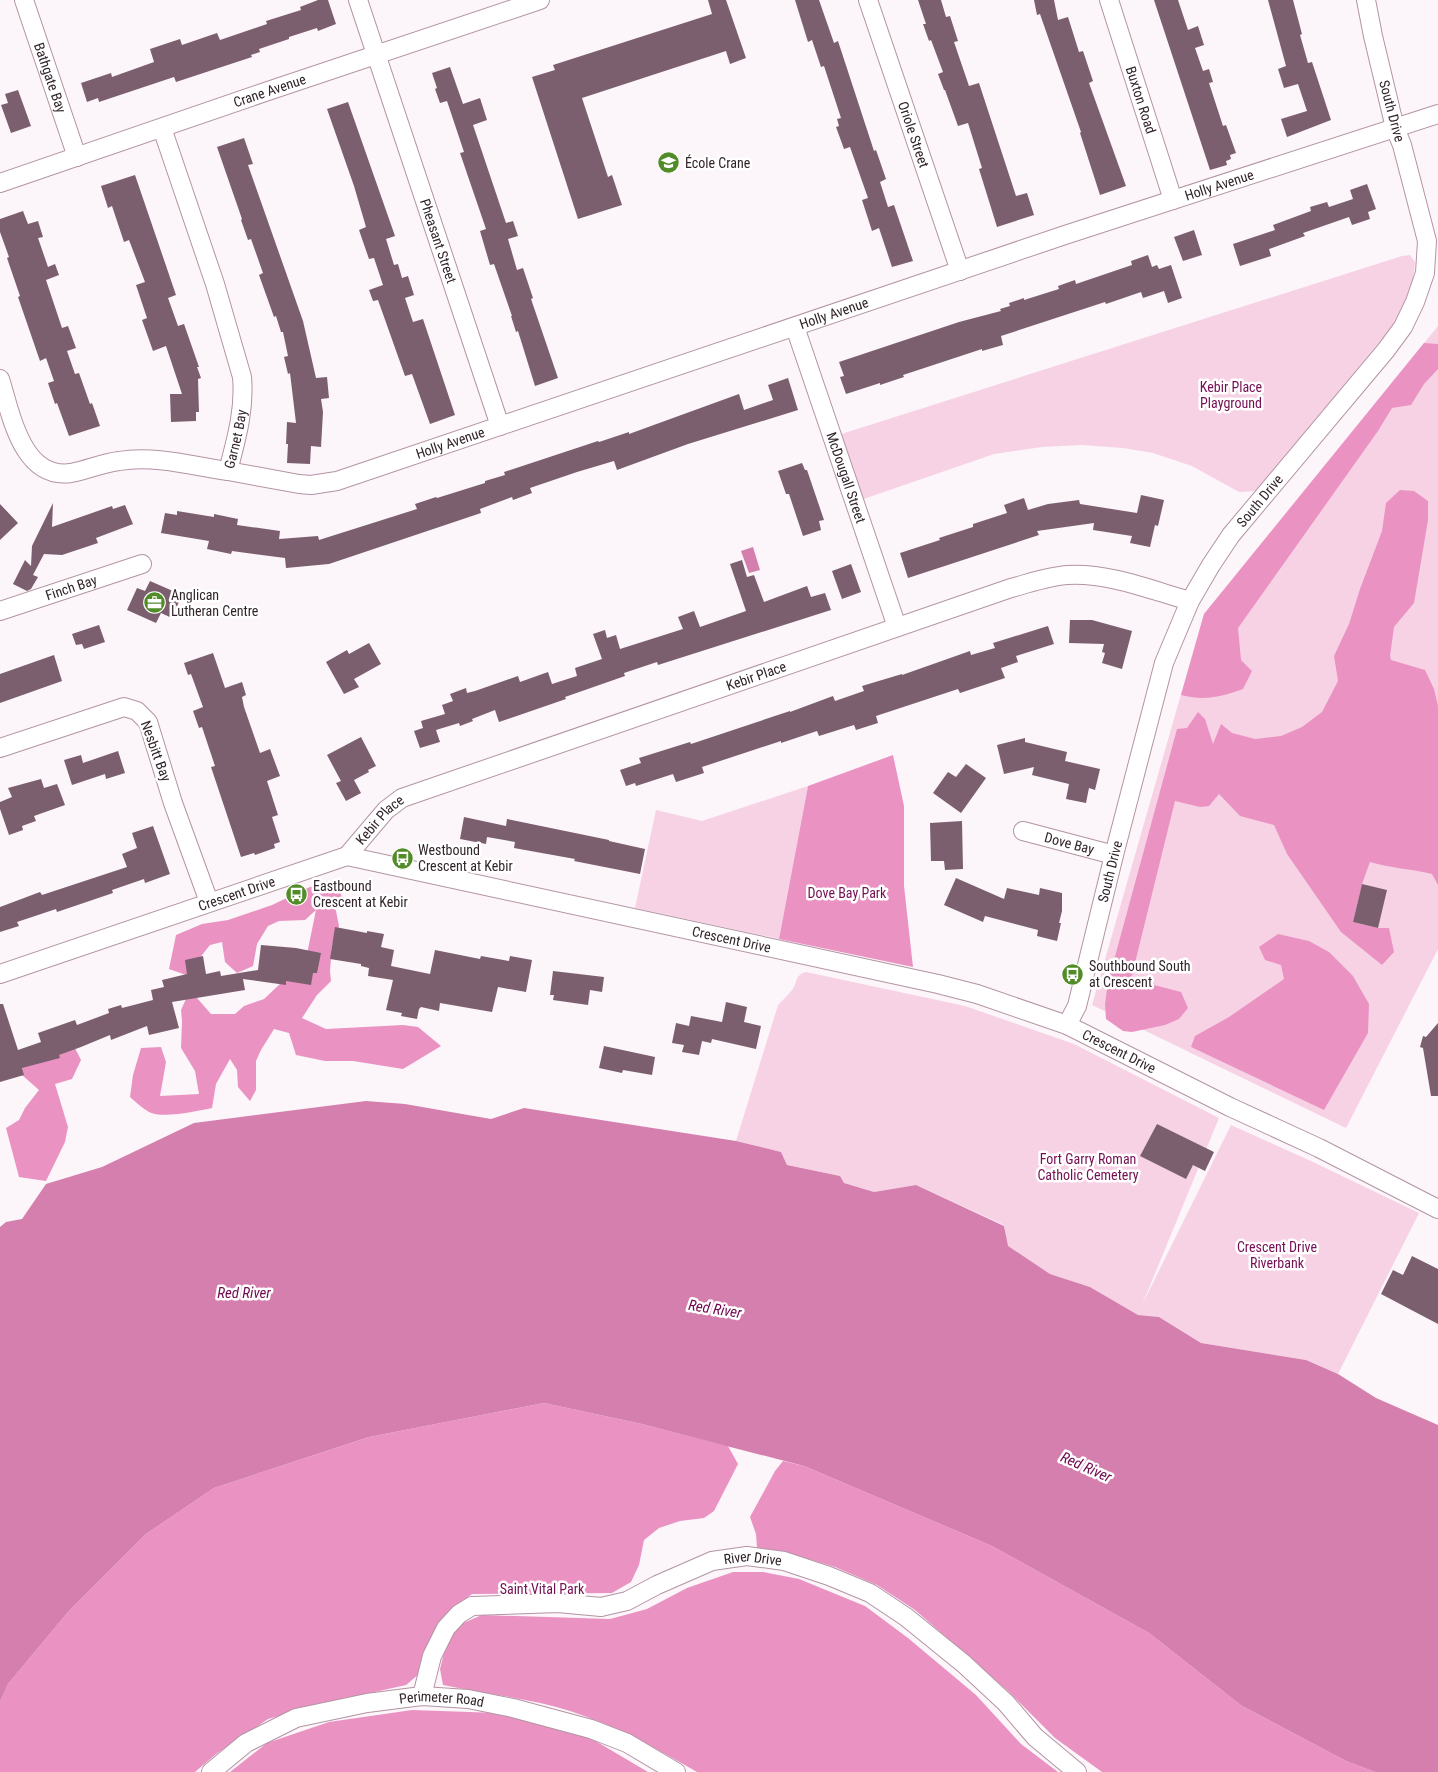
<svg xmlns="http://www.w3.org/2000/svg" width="1438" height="1772" font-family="'Roboto Condensed',sans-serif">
<rect width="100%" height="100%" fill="#fcf5f9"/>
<path fill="#f7d2e5" d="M1410 255 1415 262C1414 285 1405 304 1394 324L1256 491 1239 492 1192 466 1153 453 1123 448 1082 445 1042 447 994 454 855 502 832 437 1402 256Z
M1438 326V949L1346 1128 1092 1005 1204 614Z
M808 786 779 939 635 908 656 810 702 821Z
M806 972 965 1006 1074 1044 1219 1118 1142 1305 1231 1125 1313 1162 1419 1213 1338 1374 1306 1360 1201 1343 1159 1317 1138 1315 1090 1287 1050 1274 1007 1246 1004 1225 916 1185 874 1192 844 1183 840 1176 787 1165 781 1152 736 1141 778 1005C783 1000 788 995 792 990 799 982 793 976 806 972Z"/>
<path fill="#ea93c3" d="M1424 343 1438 344V369L1424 384 1411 405 1392 408 1378 431 1238 628 1241 660 1252 671 1243 689C1220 697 1205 701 1181 695L1204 614Z
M1400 490 1414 491 1428 501V520L1414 603 1394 627 1390 656 1391 660 1425 670 1434 689 1438 706V885L1432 874C1411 869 1390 868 1370 862L1362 884 1353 922 1378 928H1389L1394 952 1382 965 1341 932 1287 854 1274 825 1240 816 1219 794 1209 806 1200 807 1175 801 1131 979 1181 992 1188 1008 1179 1019 1165 1025 1132 1032 1123 1031 1106 1019 1105 1004 1108 982 1177 729 1187 728 1198 712 1205 719 1213 744 1221 724 1232 733 1255 739 1281 736 1302 727 1322 712 1338 681 1334 656 1349 624 1360 589 1382 531 1386 503Z
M893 755 904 806V886L913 967 779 939 808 786Z
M328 881 337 884 342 897 335 906 339 926 332 945 330 971 331 981 317 995 302 1018 326 1029 403 1025 418 1027 441 1046 403 1069 353 1061H325L296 1055 289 1033 274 1029 261 1050 256 1061V1090L250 1101 238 1087 237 1070 230 1059 216 1084 212 1108C197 1111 162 1119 149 1112 142 1108 136 1102 130 1097L133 1075 141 1048 161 1047 166 1062 160 1096 199 1094 195 1071 181 1048 182 1021 181 1010 190 990 211 1014H235L244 1006 264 999 297 968 307 954 316 910 305 920 279 921 268 926 257 944 253 966 237 973 225 962 222 942 210 945 186 975 169 969 176 935 202 924 228 920 272 905 310 887Z
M1278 934 1309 941 1329 952 1353 976 1369 1004 1368 1033 1324 1110 1191 1047 1195 1036 1229 1017 1284 979 1281 965 1265 960 1259 947Z
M75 1048 81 1060 72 1079 55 1084 68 1127 65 1142 46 1181 19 1177 6 1128 19 1120 25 1108 39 1090 22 1075 23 1053Z
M544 1403 642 1424 728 1446 738 1464 714 1511 704 1518 680 1521 659 1528 644 1540 639 1565 631 1582 612 1593 472 1594 445 1615 428 1645 419 1674 406 1685 334 1701 268 1719 216 1754 195 1772H0V1702L8 1684 68 1612 146 1534 214 1488 369 1437Z
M783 1461 804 1466 992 1546 1149 1633 1242 1706 1346 1761 1375 1772H1102L1055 1738 1008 1691 915 1610 877 1585 835 1567 782 1551 757 1548 756 1534 750 1517 775 1471Z
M733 1572H763L799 1579 865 1606 908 1638 976 1695 1021 1744 1058 1772H697C657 1749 614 1725 570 1711 528 1698 485 1694 443 1685L440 1669 444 1653 451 1637 461 1624 482 1615 610 1619 647 1609 687 1588Z
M412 1710 498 1713 587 1736 648 1772H230L267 1743 329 1722Z"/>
<path fill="#d47fae" d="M753 547 760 570 749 573 741 551Z
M366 1101 405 1104 491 1119 524 1108 736 1141 781 1152 787 1165 840 1176 844 1183 874 1192 916 1185 1004 1226 1008 1246 1050 1274 1090 1287 1138 1315 1159 1317 1201 1343 1306 1360 1338 1374 1376 1398 1438 1425V1772H1375L1346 1761 1242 1706 1149 1633 992 1546 804 1466 642 1424 544 1403 369 1437 214 1488 146 1534 68 1612 8 1684 0 1702V1227L6 1222 22 1219 46 1184 102 1167 194 1123Z"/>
<path fill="#7b5f6e" d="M318 0H328L336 24 318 31 317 28 289 37V39L259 49 260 52 251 55 252 57 176 82 174 77 99 102 98 98 87 102 81 83 111 73 112 77 154 62 150 49 180 39 182 45 217 33 220 40 267 24 266 21 301 10 300 7Z
M708 0H726L746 58 730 64 726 51 582 98 608 177 612 175 622 205 578 219 532 77 555 70 553 65 712 14Z
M795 0H819L834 43 838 41 874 151 876 150 886 179 880 182 888 207 894 205 913 261 892 267 879 228 872 231 862 200 868 198 850 147 844 149 836 127 839 126 837 119 841 118 824 66 821 67 812 40 808 42Z
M918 0H941L946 17 950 16 958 41 954 42 969 86 979 83 1016 196 1027 193 1034 215 997 227 979 169 982 168 968 123 958 126 945 90H944L938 74 943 72 931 40 929 41 923 24H926Z
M1034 0H1054L1058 20 1068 17 1079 52 1083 51 1093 81 1089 83 1126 186 1100 195 1080 133 1081 132 1040 14 1037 15Z
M1154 0H1178L1188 30 1198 26 1204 45 1195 48 1203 71 1209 69 1213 82 1209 83 1223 126 1226 125 1236 153 1230 155 1231 159 1226 161 1227 165 1210 170Z
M1268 0H1293L1302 34 1300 35 1308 63 1312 62 1331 120 1287 137 1281 119 1307 111 1298 84 1284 88 1278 69 1286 66Z
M450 67 463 104 480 98 487 120 473 125 506 223 513 221 518 236 508 239 517 270 523 268 533 298 531 299 558 378 535 386 518 331 516 332 511 316H512L494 264 490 265 480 231 486 229 460 153 464 152 447 101 440 103 435 89 437 88 432 73Z
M18 90 31 126 11 133 1 105 8 103 5 94Z
M348 102 395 236 386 239 394 265 398 264 402 278 408 276 414 295 405 298 413 322 423 319 455 415 430 424 412 374 405 376 378 300 373 301 369 290 383 285 374 258 369 259 359 230 366 227 354 186 327 109Z
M244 138 253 164 248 165 303 321 316 378 327 377 329 398 321 399 323 412 321 447 311 446 310 464 287 463 288 444H286L287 422 296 423 290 373 288 374 284 357 288 356 283 332H281L276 316 274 317 259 275 263 273 251 239 248 240 241 220 242 219 217 147Z
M135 175 176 295 168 298 178 326 184 324 199 367H197L201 378 198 379 199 412H196V421L171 422 170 394H182L166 346 153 351 142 320 147 318 136 285 145 282 129 240 124 242 112 206 108 208 101 186Z
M1367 184 1376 209 1368 212 1370 219 1352 225 1349 217 1303 233 1305 236 1269 249 1271 256 1240 266 1233 244 1275 230 1273 225 1311 211 1310 207 1327 202 1329 207 1353 199 1350 190Z
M23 211 28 224 38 221 43 237 38 238 48 267 55 264 59 275 46 280 62 328 68 326 76 348 67 351 75 374 79 373 90 404 92 403 100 426 69 436 57 403 55 404 48 383 54 381 46 358 40 361 18 297 20 296 7 258 9 257 0 232V219Z
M1194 230 1202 255 1183 261 1174 237Z
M1148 255 1152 267 1157 265 1159 269 1171 265 1182 298 1168 303 1164 291 1143 298 1141 292 1106 304 1105 302 1001 336 1003 345 982 351V349L903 375 904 377 880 385V383L846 394 840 377 844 376 839 362 959 322 1001 311 1000 309 1010 306 1009 303 1024 298V300L1059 289 1058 286 1075 280 1076 284 1132 265 1131 261Z
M788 378 798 410 688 444 617 470 614 461 577 472 530 488 532 493 513 500 512 497 480 509 481 513 329 564 286 568 285 558 232 551 231 554 207 549 209 541 161 533 165 513 177 515V511L214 517V514L238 519 237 525 280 531 279 539 318 536 319 540 417 509 415 504 436 497 437 498 485 483V481L505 475 504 472 598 441 599 442 629 432V434L739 394 744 410 773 400 768 385Z
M802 463 805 470H807L824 520 819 521 821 530 803 536 789 494H786L778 471Z
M1141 495 1164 500 1158 526 1155 525 1150 547 1130 543 1132 536 1093 530 1094 523 1037 531 1039 535 908 578 900 553 940 540 939 538 973 527V524L1007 513 1004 505 1024 498 1028 510 1048 504 1079 500 1080 504 1137 513Z
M53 503 52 527 112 506 113 509 125 505 133 524 96 538 98 543 62 555 44 554 33 575 38 577 31 589 27 591 13 584 25 560 31 566 32 546Z
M0 504 18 523 0 540Z
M742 560 747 577 754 575 764 602 807 586 811 597 825 593 831 610 658 665 657 662 624 673 625 676 565 697 566 699 499 722 495 710 472 719 473 721 460 726 459 723 436 730 440 742 420 748 414 731 423 728 421 721 445 714 442 705 453 701 450 694 466 688 467 693 475 691 518 676 520 682 548 672 552 684 577 676 575 668 602 659 593 634 605 630 607 638 616 635 620 649 683 629 678 617 694 611 700 627 746 611 730 564Z
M851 564 861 592 842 599 832 571Z
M150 581 182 595 172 618 161 613 156 623 127 610 137 588 145 591Z
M1070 620H1092L1132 631 1122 669 1102 663 1105 653 1102 652 1104 644 1069 643Z
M99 625 105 642 84 649 82 644 76 645 72 634Z
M1048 626 1054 644 1016 656 1018 662 1001 668 1005 678 960 693 958 689 876 716 878 723 856 730 854 725 819 736 817 731 781 743V741L702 767 704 773 676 782 673 774 636 786 635 783 626 786 620 770 641 763 639 758 690 742 691 744 790 711V712L833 696 835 701 864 691 862 686 902 674V675L970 651 971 655 995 648 993 643Z
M369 643 381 664 354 679 359 687 344 694 326 662 347 650 349 654Z
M213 653 225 688 242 682 246 695 242 697 244 707 260 753 270 749 280 776 267 781 278 815 272 817 280 842 274 844 275 848 255 855 254 853 241 857 211 767 215 766 202 727 199 728 193 711 203 707 191 674 188 675 184 663Z
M54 655 62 681 0 703V674Z
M361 737 376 766 368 770 369 772 354 780 361 793 346 801 336 783 341 781 327 755Z
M1025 738V742L1067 752 1065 761 1100 769 1095 790 1089 788 1086 803 1066 799 1069 784 1032 775 1034 767 1004 774 997 745Z
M118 751 125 773 106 779 105 774 72 785 64 760 81 755 83 763Z
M966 764 986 778 961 813 933 793 948 772 956 777Z
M41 779 44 788 57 784 65 805 34 816 36 821 22 826 23 830 9 835 0 809V802L12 797 8 788Z
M464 817 506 826 507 819 609 840V841L645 849 640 874 574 861 575 859 514 848 515 842 487 837 486 844 460 839Z
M962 821 963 869 945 870 944 861H931L930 823Z
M153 826 170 874 145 883 144 879 112 890 113 893 57 912 56 909 17 922 19 926 0 932V907L40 892 42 895 127 867 122 854 137 848 132 833Z
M956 878 1004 899 1007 888 1039 895 1040 888 1062 893V911L1059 923H1061L1057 941 1037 936 1038 930 985 916 983 922 944 905Z
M1362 884 1387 890 1378 928 1353 922Z
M335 927 367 933V931L384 934 381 947 394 950 391 966 430 974 435 950 480 959 481 956 509 961 510 956 532 960 526 992 498 987 492 1012 440 1003 439 1011 421 1007 419 1009 417 1019 401 1016 402 1013 386 1010 393 980 368 976 369 968 361 966V964L330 959Z
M261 945 296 948 321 953 317 973H313L311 985 286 981V985L243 979 245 990 172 1002 179 1028 149 1035 147 1026 111 1040 110 1035 81 1047 59 1055 60 1058 22 1068 24 1075 0 1082V1004H3L18 1050 41 1042 38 1033 75 1020 77 1025 109 1013 108 1009 121 1005 122 1008 153 1000 151 990 164 987 162 980 187 974 185 960 203 956 206 974 220 971 221 976 258 970Z
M553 971 604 977 602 992 590 990 588 1005 553 1000 554 995H550Z
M726 1002 747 1007 744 1022 761 1026 756 1049 712 1039 711 1043 702 1041 699 1055 682 1052 684 1045 672 1043 676 1023 689 1026 691 1016 722 1022Z
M1438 1023V1096H1431L1423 1048 1420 1047 1423 1036 1426 1037Z
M604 1046 655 1057 652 1075 623 1070 622 1073 599 1068Z
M1157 1124 1214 1152 1205 1171 1193 1165 1186 1179 1140 1156Z
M1412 1256 1438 1269V1324L1381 1294 1393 1270 1403 1275Z"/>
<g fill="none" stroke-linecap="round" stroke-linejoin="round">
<defs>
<g id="street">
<path id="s1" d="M24 0 77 157"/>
<path id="s2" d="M358 0 500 426"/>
<path id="s3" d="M868 0 960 271"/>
<path id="s4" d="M1109 0 1173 200"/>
<path id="s5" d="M0 183 268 91 540 0"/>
<path id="s6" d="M795 327 897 627"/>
<path id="s7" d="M0 379C11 414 22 480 71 473 87 470 103 463 119 461 155 455 193 466 228 471 236 440 245 410 242 377L215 284 162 128"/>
<path id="s8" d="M228 471 299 484 311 485 337 481 1065 235 1438 114"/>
<path id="s9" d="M0 611 142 564"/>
<path d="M0 748 124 707 137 711 148 722 173 803 209 902"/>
<path id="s10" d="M1023 831 1114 855"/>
<path id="s11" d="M347 856 386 810 402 798 1011 588C1030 583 1049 576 1068 575 1110 573 1151 590 1190 601"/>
<path id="s12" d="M0 974 347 856 938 984 977 994 1067 1025 1230 1107 1319 1148 1438 1209"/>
<path id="s13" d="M1067 1025 1077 1006 1114 855 1164 663 1190 601 1211 565 1231 535 1386 350 1403 327 1415 302 1425 273 1427 241 1402 145 1395 128 1373 36 1366 0"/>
<path id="s14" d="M422 1696 432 1656 446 1628 459 1614 472 1606 558 1603 601 1607 627 1601 657 1585 712 1561 747 1556 784 1561 829 1576 870 1593 906 1617 964 1664 1006 1703 1035 1737 1077 1772"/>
<path id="s15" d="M211 1772 246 1743 296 1718 367 1703 422 1696 468 1699 513 1708 591 1729 627 1743 676 1772"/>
</g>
</defs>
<use href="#street" stroke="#b394a4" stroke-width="20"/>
<use href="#street" stroke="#fff" stroke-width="18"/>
</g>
<defs>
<symbol id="school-disc" viewBox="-11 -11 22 22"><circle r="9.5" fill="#528c29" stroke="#fff"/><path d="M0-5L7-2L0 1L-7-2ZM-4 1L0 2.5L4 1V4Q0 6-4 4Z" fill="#fff"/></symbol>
<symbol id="office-disc" viewBox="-11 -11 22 22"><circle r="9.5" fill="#528c29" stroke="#fff"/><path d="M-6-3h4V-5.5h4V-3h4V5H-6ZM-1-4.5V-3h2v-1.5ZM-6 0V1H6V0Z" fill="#fff"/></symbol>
<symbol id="bus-disc" viewBox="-11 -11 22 22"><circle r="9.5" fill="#528c29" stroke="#fff"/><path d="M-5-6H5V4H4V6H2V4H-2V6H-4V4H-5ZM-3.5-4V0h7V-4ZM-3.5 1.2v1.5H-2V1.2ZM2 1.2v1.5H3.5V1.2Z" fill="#fff"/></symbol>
</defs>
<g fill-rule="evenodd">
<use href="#school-disc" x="656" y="150" width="25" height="25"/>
<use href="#office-disc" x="142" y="590" width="25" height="25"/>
<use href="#bus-disc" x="390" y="846" width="25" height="25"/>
<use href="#bus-disc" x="284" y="882" width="25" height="25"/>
<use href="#bus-disc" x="1060" y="962" width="25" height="25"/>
</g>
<g text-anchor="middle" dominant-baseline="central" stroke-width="5" stroke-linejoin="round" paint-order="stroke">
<g font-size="14" fill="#31252b" stroke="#fff">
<text stroke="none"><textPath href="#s1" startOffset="82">Bathgate Bay</textPath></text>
<text stroke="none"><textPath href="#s5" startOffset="285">Crane Avenue</textPath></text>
<text stroke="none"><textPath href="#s4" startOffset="105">Buxton Road</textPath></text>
<text transform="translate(1392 111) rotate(75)">South Drive</text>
<text stroke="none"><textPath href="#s3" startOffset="142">Oriole Street</textPath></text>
<text stroke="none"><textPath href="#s8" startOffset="1041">Holly Avenue</textPath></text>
<text stroke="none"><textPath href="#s2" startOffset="254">Pheasant Street</textPath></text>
<text stroke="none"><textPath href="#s8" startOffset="635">Holly Avenue</textPath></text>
<text stroke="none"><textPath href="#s7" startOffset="322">Garnet Bay</textPath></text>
<text stroke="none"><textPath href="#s8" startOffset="230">Holly Avenue</textPath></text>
<text stroke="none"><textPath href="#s6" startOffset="159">McDougall Street</textPath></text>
<text stroke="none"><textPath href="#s13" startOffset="565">South Drive</textPath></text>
<text stroke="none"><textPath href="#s9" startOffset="75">Finch Bay</textPath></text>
<text stroke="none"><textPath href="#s11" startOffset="455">Kebir Place</textPath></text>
<text transform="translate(156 751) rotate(70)">Nesbitt Bay</text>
<text stroke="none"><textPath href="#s11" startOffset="49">Kebir Place</textPath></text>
<text stroke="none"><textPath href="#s10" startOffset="48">Dove Bay</textPath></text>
<text stroke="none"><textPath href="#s13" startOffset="160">South Drive</textPath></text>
<text stroke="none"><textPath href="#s12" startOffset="250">Crescent Drive</textPath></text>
<text stroke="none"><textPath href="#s12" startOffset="760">Crescent Drive</textPath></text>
<text stroke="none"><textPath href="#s12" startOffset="1165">Crescent Drive</textPath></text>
<text stroke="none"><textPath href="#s14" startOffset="398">River Drive</textPath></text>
<text stroke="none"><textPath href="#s15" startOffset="249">Perimeter Road</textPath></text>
</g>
<g font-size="14" fill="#31252b" stroke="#fff" text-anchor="start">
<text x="685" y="163">École Crane</text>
<text x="171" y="595">Anglican<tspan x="171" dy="16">Lutheran Centre</tspan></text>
<text x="418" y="850">Westbound<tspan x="418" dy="16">Crescent at Kebir</tspan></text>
<text x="313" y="886">Eastbound<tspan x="313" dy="16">Crescent at Kebir</tspan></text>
<text x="1089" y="966">Southbound South<tspan x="1089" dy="16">at Crescent</tspan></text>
</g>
<g font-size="14" fill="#750e53" stroke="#fff">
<text x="1231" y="387">Kebir Place<tspan x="1231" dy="16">Playground</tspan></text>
<text x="847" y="893">Dove Bay Park</text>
<text x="1088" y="1159">Fort Garry Roman<tspan x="1088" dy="16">Catholic Cemetery</tspan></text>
<text x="1277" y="1247">Crescent Drive<tspan x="1277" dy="16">Riverbank</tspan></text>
<text x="542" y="1589">Saint Vital Park</text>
</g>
<g font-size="15" font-style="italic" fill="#710950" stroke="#fff">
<text x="244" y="1293">Red River</text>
<text transform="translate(715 1309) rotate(9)">Red River</text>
<text transform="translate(1086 1467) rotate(24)">Red River</text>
</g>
</g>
</svg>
